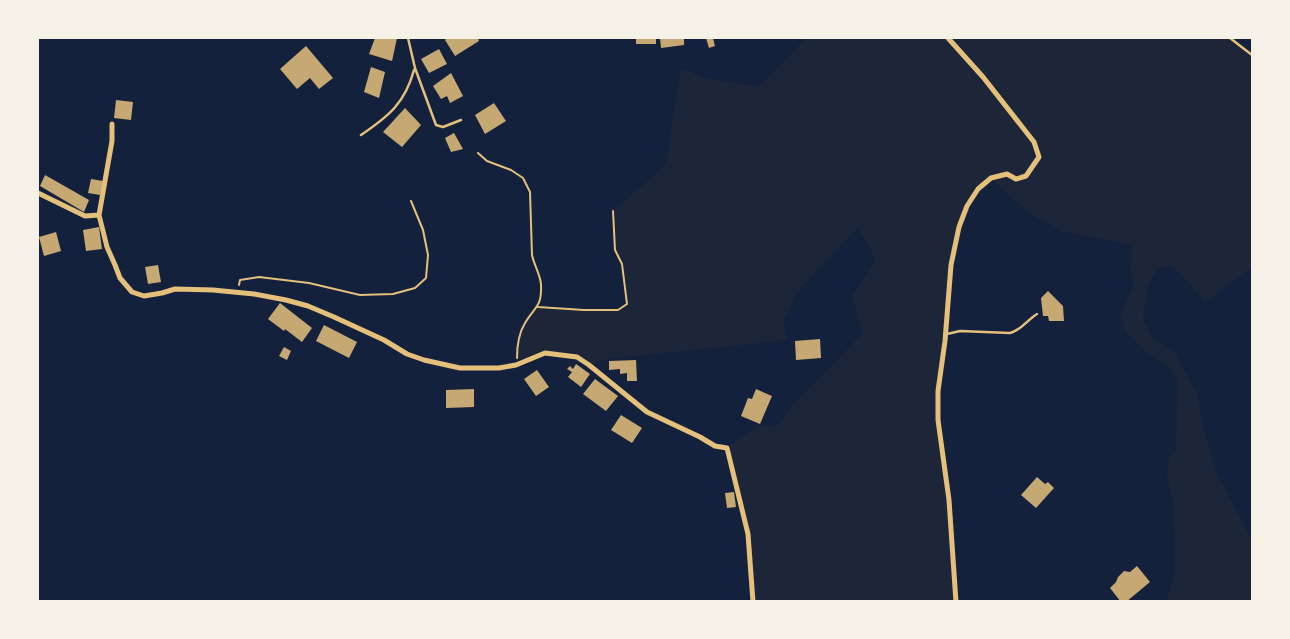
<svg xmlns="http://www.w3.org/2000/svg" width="1290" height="639" font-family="Rubik,sans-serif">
<rect width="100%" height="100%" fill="#14213d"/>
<path fill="#1d2539" d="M806 38H1230L1252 55V268L1205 302 1172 265 1157 269 1148 287 1143 319 1152 337 1176 354 1197 394 1204 432 1215 469 1252 541V601H1166L1175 573 1174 505 1167 477 1169 457 1176 450 1178 380 1171 369 1145 351 1125 331 1121 313 1133 286 1131 268 1132 245 1064 232 1033 216 991 179 978 189 967 206 951 265 938 391 956 601H753L748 533 727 448 760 424 775 427 800 397 863 333 852 297 876 259 858 228 797 292 783 323 787 340 608 359 589 365 577 357 545 353 516 365C518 336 520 329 538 307L584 310H618L627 304 622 264 615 250 613 211 666 165 681 68 702 77 759 87Z"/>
<path fill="#c6a872" d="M375 38H397L392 61 369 54Z
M447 38H478L479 41 455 56 445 40Z
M636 38H656V44H636Z
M660 38H684V45L661 48Z
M706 38H713L715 46 709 48Z
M306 46 333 78 319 89 310 78 297 89 280 69Z
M439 49 447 64 429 73 421 59Z
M371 67 385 72 379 98 364 92Z
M451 73 463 96 450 103 447 96 441 99 433 86Z
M116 100 133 102 131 120 114 118Z
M494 103 506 121 485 134 475 115Z
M405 108 421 125 402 147 383 132Z
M454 133 463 149 451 152 445 138Z
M45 175 89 200 84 212 40 186Z
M91 179 103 181 100 195 88 193Z
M99 227 102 249 86 251 83 230Z
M56 232 61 251 44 256 39 237Z
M158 265 161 282 148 284 145 267Z
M1048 291 1063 306 1064 321H1049L1048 316H1043L1041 298Z
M280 303 312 328 302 342 285 329 284 331 268 319Z
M324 325 357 342 349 358 316 341Z
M820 339 821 358 796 360 795 341Z
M284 347 291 351 287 360 279 356Z
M636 360 637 381H627V373L620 374V369L609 370V361Z
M576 364 590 374 581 387 568 377 572 372 567 369 570 366 573 369Z
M537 370 549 387 536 396 524 379Z
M595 379 618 396 606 411 583 394Z
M474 389V407L446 408V390Z
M756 389 772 396 760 424 741 416 748 398 752 399Z
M621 415 642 428 632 443 611 430Z
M1037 477 1045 484 1048 482 1054 488 1036 508 1021 495Z
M734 492 736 507 727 508 725 493Z
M1137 566 1150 582 1126 602H1121L1110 588 1116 582 1118 577 1124 571 1130 572Z"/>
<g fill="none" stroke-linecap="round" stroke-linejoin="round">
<path stroke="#e5c07b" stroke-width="2" d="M478 153 487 161 511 170 523 178 530 192 532 255C534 265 541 276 541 285 542 308 534 307 525 323 519 333 517 347 517 358
M239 285 240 280 259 277 309 283 360 295 393 294 415 288 426 278 428 255 423 230 411 201
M538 307 584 310H618L627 304 622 264 615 250 613 211"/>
<path stroke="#e5c07b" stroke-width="2.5" d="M408 38 415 68 436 125 443 127 461 120
M1230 38 1252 55
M361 135C389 116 405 103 414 70
M947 334 960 331 1010 333C1022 330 1027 320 1037 314"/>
<path stroke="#e5c07b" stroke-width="5" d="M948 38 983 77 1034 142 1039 157 1026 176 1016 179 1007 174 991 178 978 189 967 206 959 227 951 265 945 341 938 391V420L949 500 956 602
M38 193 85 216 99 215 112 141V124
M99 215 107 247 115 265 120 278 132 292 144 296 162 293 175 289 213 290 254 294 286 300 308 306 334 317 384 340 407 354 424 360 460 368H499L516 365 545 353 577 357 589 365 647 412 700 437 715 446 727 448 748 534 753 602"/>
</g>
<rect width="1290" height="639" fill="none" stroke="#f6f1e7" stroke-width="78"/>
</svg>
